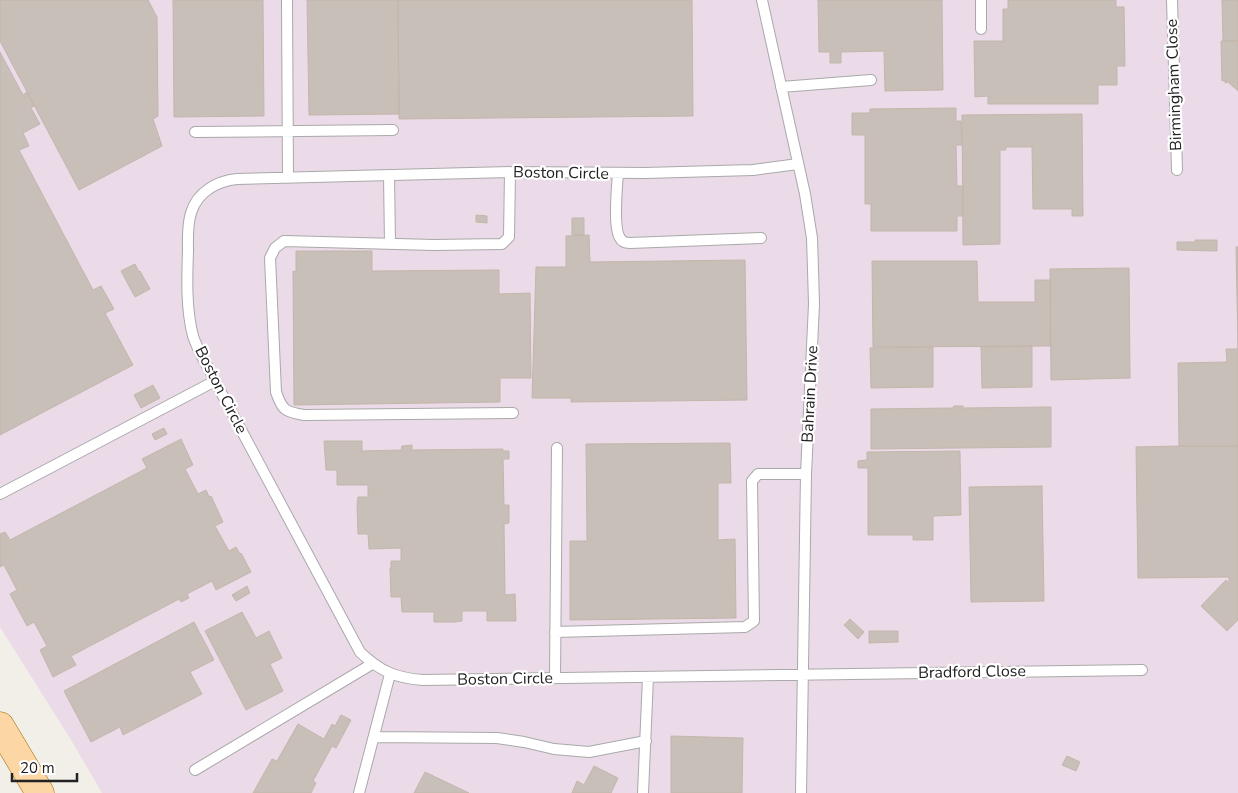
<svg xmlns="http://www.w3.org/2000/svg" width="1238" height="793" font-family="'Nunito Sans',sans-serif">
<rect width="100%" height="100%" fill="#f2efe9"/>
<path fill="#ebdbe8" d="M0 0H1238V793H102L71 740 0 627Z"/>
<path fill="#c7bfb8" stroke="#c4b6ab" d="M0 0H148L157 17 158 116 153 119 162 146 79 190 0 41Z
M173 0H263L264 116 174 117Z
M307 0H398L399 114 309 115Z
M398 0H692L693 116 399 119Z
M818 0H942L943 90 885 91 884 51 841 52V63H830V52H819Z
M1008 0H1116V7H1124L1125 66H1117V85H1098V104H988V96L975 97 974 41H1003V9H1008Z
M1222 0H1238V41H1223Z
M1221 41H1238V91L1228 82 1225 83V80L1222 81Z
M0 52 23 95 27 92 34 106 31 108 40 124 23 133 29 146 19 150 93 290 101 286 114 309 105 313 133 365 0 435Z
M956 108V121H961L962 145H956L957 186H963V216H957V231H871V204H865V135H852V113H870V109Z
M1082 114 1083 216H1072V209H1033L1032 147H1006V150H1000V244L963 245 962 115Z
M476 215 487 216V223L476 222Z
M572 218H584V235H572Z
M589 235 590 262 745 260 747 400 571 402V398H532L536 267H566V236Z
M1195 240H1217V251L1177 250V242H1195Z
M1236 247H1238V446H1179L1178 363 1227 362 1226 349H1238Z
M296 251H372V271L499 270V294L530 293 531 378H500V402L294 405 293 271 296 272Z
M872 261H977L978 302H1035V280H1051L1050 346 873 347Z
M135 264 139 272 140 271 150 289 135 297 121 271Z
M1129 268 1130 378 1051 380 1050 269Z
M1032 346V387L982 388 981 347Z
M933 347V387L871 388 870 348Z
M153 385 160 398 141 408 134 395Z
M954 406H963V408L1051 407V447L871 449V409L953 408Z
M164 428 167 434 155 440 152 434Z
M181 439 193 465 185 469 198 494 206 490 209 497 211 496 223 522 215 526 229 551 236 547 240 554 241 553 251 572 216 590 212 581 187 594 189 598 181 602 179 599 71 656 76 665 53 677 40 650 47 646 34 622 27 626 10 594 17 590 4 565 0 567V534L5 532 10 540 147 468 142 459Z
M324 441H362V451L401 450 402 446 412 445V450L503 449V451H509V459H503L504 505H509V523L504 524 505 595 515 594 516 621H487V611H462V621L455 622H434V612H402L401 597H391L390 568H391V561H401V548L369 549 368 534H358L357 505 358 497H368V485H337V470H326Z
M730 443 731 483H718V540L735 539 736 618 570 620V541H587L586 444Z
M1179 446H1238V620L1227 631 1201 606 1226 580 1229 583V577L1138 578 1136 447Z
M960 451 961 515 933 516V540H913V535H868V468H858V461L867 460V452Z
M1042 486 1044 601 971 602 969 487Z
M247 586 250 593 236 601 232 595Z
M242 612 256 638 269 631 282 658 270 664 283 691 246 710 205 631Z
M850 619 864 632 858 639 844 625Z
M194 622 214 660 190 672 202 694 123 735 120 727 91 742 64 691Z
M869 631H898V642L869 643Z
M341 715 351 720 336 748 332 746 313 781 316 783 311 793H253L272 759 277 761 298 724 324 739 332 724 335 726Z
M671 736 743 738 742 793H671Z
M1067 756 1080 762 1076 771 1062 765Z
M594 766 618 778 611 793H572L577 781 584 785Z
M425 772 469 793H414Z"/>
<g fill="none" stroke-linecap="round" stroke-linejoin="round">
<defs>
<path id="service" d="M287 0 288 178
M762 0 805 194 812 238 813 269 814 304 806 474 801 793
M981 0V29
M1172 0 1177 170
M781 87 871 80
M195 132 393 130
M798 164 753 170 645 173 510 172 237 179C217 181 197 192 191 213 187 225 188 239 188 251 187 279 186 309 193 336 198 352 208 366 215 381L360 652C380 671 395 678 423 680L1142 670
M510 172 509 237 502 244 434 245 284 241 275 248 270 258 276 392C282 410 285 412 304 415L513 413
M618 173C617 187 613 228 620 238 622 242 626 243 630 243L761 238
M389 175 390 244
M0 494 215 381
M555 632 745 627 754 621 752 481 758 474H806
M555 678 557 448
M374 737 497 738 524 742 554 749 589 752 646 741
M195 770 372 664
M359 793 390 674
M643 793 648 677"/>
<path id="primary" d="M0 726 40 793"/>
</defs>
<use href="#service" stroke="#a9a9a9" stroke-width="12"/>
<use href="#primary" stroke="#a06b00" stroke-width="29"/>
<use href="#service" stroke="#fff" stroke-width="10"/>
<use href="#primary" stroke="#fcd6a4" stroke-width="28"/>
</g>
<g text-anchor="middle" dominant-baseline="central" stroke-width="4.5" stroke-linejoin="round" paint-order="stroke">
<g font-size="16" fill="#222" stroke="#fff">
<text transform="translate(1174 85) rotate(-92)">Birmingham Close</text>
<text transform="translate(561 173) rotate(1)">Boston Circle</text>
<text transform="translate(221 390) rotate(63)">Boston Circle</text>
<text transform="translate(810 394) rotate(-87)">Bahrain Drive</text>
<text transform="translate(972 672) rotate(-1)">Bradford Close</text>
<text transform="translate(505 679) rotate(-1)">Boston Circle</text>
</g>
</g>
<path d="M12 773v8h65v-8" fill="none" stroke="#222222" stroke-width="2.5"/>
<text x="20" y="773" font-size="15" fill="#222222" stroke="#ffffff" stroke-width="4" paint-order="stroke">20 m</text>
</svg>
